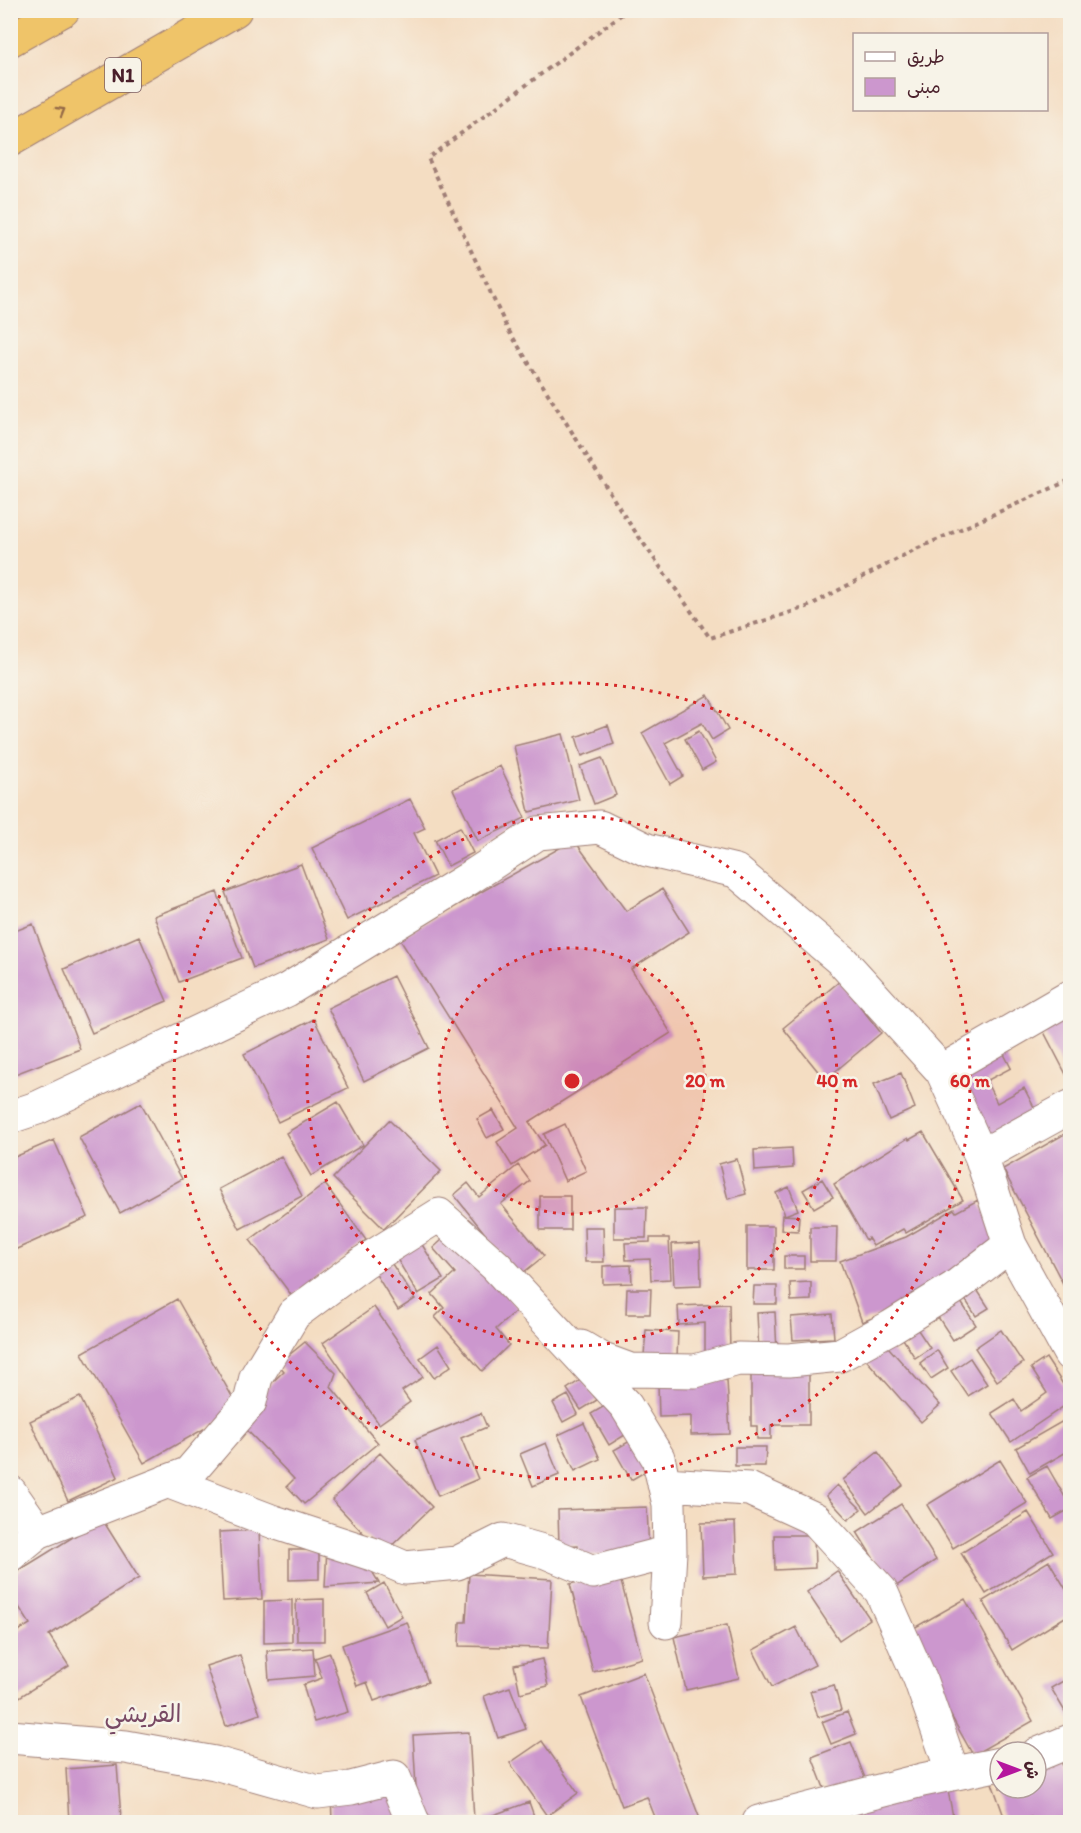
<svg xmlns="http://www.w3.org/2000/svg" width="1081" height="1833" font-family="Itim,'Playpen Sans Arabic',sans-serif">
<rect width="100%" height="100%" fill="#f7f3e8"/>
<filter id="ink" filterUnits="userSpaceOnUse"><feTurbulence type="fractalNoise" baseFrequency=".0167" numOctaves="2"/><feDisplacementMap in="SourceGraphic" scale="12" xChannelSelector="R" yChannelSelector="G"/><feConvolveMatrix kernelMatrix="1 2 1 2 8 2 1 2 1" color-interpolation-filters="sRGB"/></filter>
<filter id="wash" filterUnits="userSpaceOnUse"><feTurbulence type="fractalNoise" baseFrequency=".008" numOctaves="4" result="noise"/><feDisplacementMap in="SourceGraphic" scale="24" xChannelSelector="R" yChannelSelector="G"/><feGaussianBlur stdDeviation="1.35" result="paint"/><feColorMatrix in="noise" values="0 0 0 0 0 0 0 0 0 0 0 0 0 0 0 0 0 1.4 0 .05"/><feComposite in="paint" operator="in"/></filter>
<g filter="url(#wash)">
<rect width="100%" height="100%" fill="#f4ddc2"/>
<g id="blocks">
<path fill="#cc97ce" d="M708 695 728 730 712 740 702 723 665 743 683 776 670 784 642 733Z
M608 725 614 744 582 756 576 737Z
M699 731 716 762 702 770 685 739Z
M563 734 579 800 529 812 514 746Z
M602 758 616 795 594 804 580 766Z
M500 766 525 818 478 841 453 789Z
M410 799 425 828 414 833 435 876 347 920 312 848Z
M460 827 473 853 448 866 435 840Z
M574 840 626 911 662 889 689 932 631 969 671 1033 529 1122 545 1145 512 1166 497 1142 518 1128 399 938Z
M301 864 329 939 253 968 225 892Z
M217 892 242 958 179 982 154 916Z
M33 924 80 1049 10 1076V933Z
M139 936 167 1001 92 1033 64 969Z
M393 976 429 1048 364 1081 328 1008Z
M840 981 881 1033 825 1080 783 1028Z
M1070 1015V1082L1043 1030Z
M314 1019 348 1088 278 1122 244 1054Z
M1001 1048 1011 1068 986 1081 997 1103 1024 1088 1037 1113 985 1141 950 1076Z
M901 1073 915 1108 889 1120 874 1084Z
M338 1102 363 1145 311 1176 286 1133Z
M141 1103 182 1179 120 1213 79 1137Z
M493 1110 504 1129 487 1138 477 1119Z
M389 1120 441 1171 384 1229 333 1178Z
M565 1124 586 1171 565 1181 544 1134Z
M1070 1131V1177L1068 1178 1070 1183V1297L1003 1169Z
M923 1132 963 1200 906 1233 903 1229 873 1246 868 1238 866 1240 834 1184 908 1138 909 1140Z
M54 1140 88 1217 10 1252V1159Z
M792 1148 793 1168 755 1171 754 1150Z
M281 1156 302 1196 240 1229 219 1189Z
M737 1159 746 1194 728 1199 719 1164Z
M518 1165 530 1181 501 1204 544 1256 519 1276 454 1195 468 1183 479 1197Z
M822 1179 833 1197 814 1208 803 1190Z
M325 1184 366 1240 292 1296 250 1240Z
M789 1187 798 1210 785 1215 776 1193Z
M540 1196H570V1230H540Z
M978 1200 1003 1244 928 1297 862 1322 840 1261 906 1237 954 1209 956 1212Z
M614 1207H647L646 1238H614Z
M782 1215 799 1216 798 1231 781 1230Z
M747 1226H774V1270H747Z
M584 1227H603L604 1262H585Z
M810 1227H837L836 1261H810Z
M451 1232 518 1309 496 1329 509 1345 482 1371 435 1317 444 1308 432 1294 455 1273 433 1248Z
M418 1238 443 1279 418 1294 394 1254Z
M650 1238H669L671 1279 651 1280 650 1259 626 1260 625 1243 650 1242Z
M700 1243 701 1285 674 1286 672 1244Z
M784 1256H804V1269H784Z
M388 1258 415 1299 398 1310 372 1268Z
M631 1265 632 1283 603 1284V1266Z
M811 1282V1300L791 1301 790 1283Z
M972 1282 989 1308 976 1316 959 1290Z
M754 1286H777V1304H753Z
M627 1289H651L650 1314H626Z
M177 1299 239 1409 144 1463 82 1353Z
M959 1299 976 1325 953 1340 936 1314Z
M729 1304 730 1352 705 1353V1323L679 1325 678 1306Z
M374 1307 423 1377 402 1391 410 1402 379 1424 323 1343Z
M775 1312 777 1351 759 1352 757 1313Z
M832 1314 834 1338 793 1340 791 1317Z
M912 1321 930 1348 915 1358 898 1331Z
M646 1330 678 1332 677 1357 644 1355Z
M1001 1330 1023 1363 997 1381 975 1348Z
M880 1338 940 1405 921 1422 862 1355Z
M305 1342 336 1373 331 1387 378 1443 304 1504 287 1486 294 1479 242 1425 256 1398 284 1371 278 1364Z
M438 1345 451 1366 434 1378 420 1358Z
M937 1350 948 1368 931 1379 920 1363Z
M970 1358 987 1384 968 1396 951 1371Z
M1046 1358 1070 1395V1402L1011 1442 992 1413 1014 1399 1021 1411 1047 1393 1031 1368Z
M751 1369H809V1425H771V1439H757V1426H751Z
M582 1379 597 1400 581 1410 567 1389Z
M727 1380 730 1434 691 1435V1416L659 1417 658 1383Z
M568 1395 578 1414 563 1422 553 1403Z
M80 1397 118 1477 68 1501 30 1421Z
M615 1400 633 1430 609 1445 591 1414Z
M481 1413 487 1427 461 1438 478 1479 438 1496 415 1440Z
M1070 1417V1450L1030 1473 1016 1448Z
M584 1423 600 1459 575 1471 558 1435Z
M639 1436 655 1466 631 1480 614 1450Z
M546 1443 559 1475 533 1486 520 1454Z
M735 1447H766L765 1466H735Z
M878 1452 903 1485 868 1513 843 1480Z
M380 1453 432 1507 383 1554 332 1500Z
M1000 1460 1027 1503 953 1548 927 1505Z
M1047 1466 1070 1506V1509L1052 1519 1027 1477Z
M837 1485 861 1509 848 1520 826 1496Z
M901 1504 936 1560 892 1589 857 1532Z
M647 1507 649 1553 578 1556V1545L559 1546 558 1510Z
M1028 1512 1053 1552 986 1594 961 1553Z
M102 1519 139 1578 49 1635 69 1666 10 1703V1636L30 1624 10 1593V1576Z
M735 1522 737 1574 703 1576 701 1523Z
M259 1530 262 1599 223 1601 219 1532Z
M774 1535H814L815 1568 775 1570Z
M327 1547 369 1566 379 1583 325 1587Z
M289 1550H319V1579L289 1580Z
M1049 1561 1070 1596V1614L1012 1650 983 1601Z
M618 1571 642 1658 593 1672 570 1584Z
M837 1571 870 1619 839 1640 807 1592Z
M469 1574 552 1579 548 1648 459 1646 460 1622H466Z
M384 1583 402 1616 385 1626 367 1593Z
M324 1599V1641H297L296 1600Z
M965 1599 1033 1721 973 1755 905 1633Z
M292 1600V1642L264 1643V1601Z
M407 1622 428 1682 374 1701 367 1682 357 1686 342 1645Z
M727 1625 739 1678 686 1690 674 1637Z
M796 1627 815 1665 772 1687 753 1650Z
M313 1648 315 1676 269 1680 267 1651Z
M330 1653 348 1712 314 1722 303 1685 322 1678 315 1658Z
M240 1655 260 1714 226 1726 206 1666Z
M542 1659 548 1686 520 1693 514 1665Z
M644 1673 700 1819 689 1822H657L647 1797 622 1806 581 1697Z
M1070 1677V1720L1051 1688Z
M834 1685 841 1710 818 1717 810 1691Z
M510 1687 526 1729 498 1738 484 1696Z
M847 1712 856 1734 831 1744 822 1722Z
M469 1732 474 1820 418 1822 413 1735Z
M542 1741 578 1793 547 1816 510 1763Z
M851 1742 865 1778 826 1793 812 1757Z
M1061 1760 1070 1788V1822H1033L1031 1817 1015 1822H1006L992 1783 1000 1780V1788H1036V1768Z
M117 1765 121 1818 69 1822 66 1769Z
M947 1785 954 1822H834L831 1804Z
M394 1792 411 1822H332L331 1794Z
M529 1802 536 1822H486L485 1818Z"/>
</g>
</g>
<g filter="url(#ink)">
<use href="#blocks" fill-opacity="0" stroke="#9f7e76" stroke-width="1.5"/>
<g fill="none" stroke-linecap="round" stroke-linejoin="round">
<defs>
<path id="minor" d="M942 1071 1070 997
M10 1117 37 1108 287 990 468 879 538 833 600 827 647 850 736 871 842 961 942 1071 981 1156 1010 1245 1070 1354
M981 1156 1070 1107
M581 1347 603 1360 630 1370 695 1371 738 1359 789 1360 840 1355 891 1327 954 1288 1010 1245
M167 1481 274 1522 375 1555 405 1568 457 1563 503 1540 546 1552 593 1572 670 1552
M664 1484 749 1489 815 1519 881 1591 920 1679 953 1773
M10 1492 38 1532 189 1473 250 1402 256 1377 294 1314 364 1262 439 1215 496 1266 626 1406 658 1458 669 1504 670 1552 666 1622
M10 1555 38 1532
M10 1737 126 1747 215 1763 318 1792 351 1788 394 1777 413 1822
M1036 1755 1070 1741
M759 1822 922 1780 1000 1764"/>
<path id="trunk" d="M10 40 63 10
M10 140 235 10"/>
</defs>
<use href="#minor" stroke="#9f7e76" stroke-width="35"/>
<use href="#trunk" stroke="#9f7e76" stroke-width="35"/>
<path stroke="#9f7e76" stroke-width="4" stroke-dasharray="4.5 4.5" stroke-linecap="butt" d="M630 10 622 14 428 158 507 328 625 517 710 638 807 607 914 550 1070 480"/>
<use href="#minor" stroke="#fff" stroke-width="33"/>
<use href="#trunk" stroke="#efc469" stroke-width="33"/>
</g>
<defs><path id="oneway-chevron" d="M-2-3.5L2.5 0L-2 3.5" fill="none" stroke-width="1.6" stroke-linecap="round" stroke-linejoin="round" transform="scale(1.5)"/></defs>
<use stroke="#946947" href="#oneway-chevron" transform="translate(61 111) rotate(-30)"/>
</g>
<circle cx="572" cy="1081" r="133" fill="#d62828" fill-opacity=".12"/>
<g fill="none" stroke="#d62828" stroke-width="3" stroke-dasharray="3 6">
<circle cx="572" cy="1081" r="133"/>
<circle cx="572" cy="1081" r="265"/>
<circle cx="572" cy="1081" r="398"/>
</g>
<g text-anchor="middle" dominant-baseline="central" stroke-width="5" stroke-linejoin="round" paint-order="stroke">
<rect fill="#f7f3e8" stroke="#7e5f64" stroke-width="1.5" x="105" y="58" width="36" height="34" rx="4.5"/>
<g font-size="20" font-weight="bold" fill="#4a1f2b">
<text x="123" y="75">N1</text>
</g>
<g font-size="24" fill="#784964" stroke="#f7f3e8">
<text x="143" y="1713">القريشي</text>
</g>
</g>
<circle cx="572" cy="1081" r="9" fill="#d62828" stroke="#f7f3e8" stroke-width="3"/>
<g font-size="18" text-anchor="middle" font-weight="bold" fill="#d62828" stroke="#f7f3e8" stroke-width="5" stroke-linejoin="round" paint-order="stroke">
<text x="705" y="1087">20 m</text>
<text x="837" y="1087">40 m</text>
<text x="970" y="1087">60 m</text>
</g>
<rect width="1081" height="1833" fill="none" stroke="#f7f3e8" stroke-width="36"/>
<rect x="853" y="33" width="195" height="78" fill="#f7f3e8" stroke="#b29e9c" stroke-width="1.5"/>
<rect x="865" y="52" width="30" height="9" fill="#ffffff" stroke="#b29e9c" stroke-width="1.5"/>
<text x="907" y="63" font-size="18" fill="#4a1f2b">طريق</text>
<rect x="865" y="78" width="30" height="18" fill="#cc97ce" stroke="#b29e9c" stroke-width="1.5"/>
<text x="907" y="93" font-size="18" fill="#4a1f2b">مبنى</text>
<g transform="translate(1018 1770) rotate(90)"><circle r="28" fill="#f7f3e8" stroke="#b29e9c" stroke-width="1.5"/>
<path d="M0-4.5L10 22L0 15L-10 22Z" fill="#b5179e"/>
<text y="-9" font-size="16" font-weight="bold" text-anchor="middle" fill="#4a1f2b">ش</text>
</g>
</svg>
